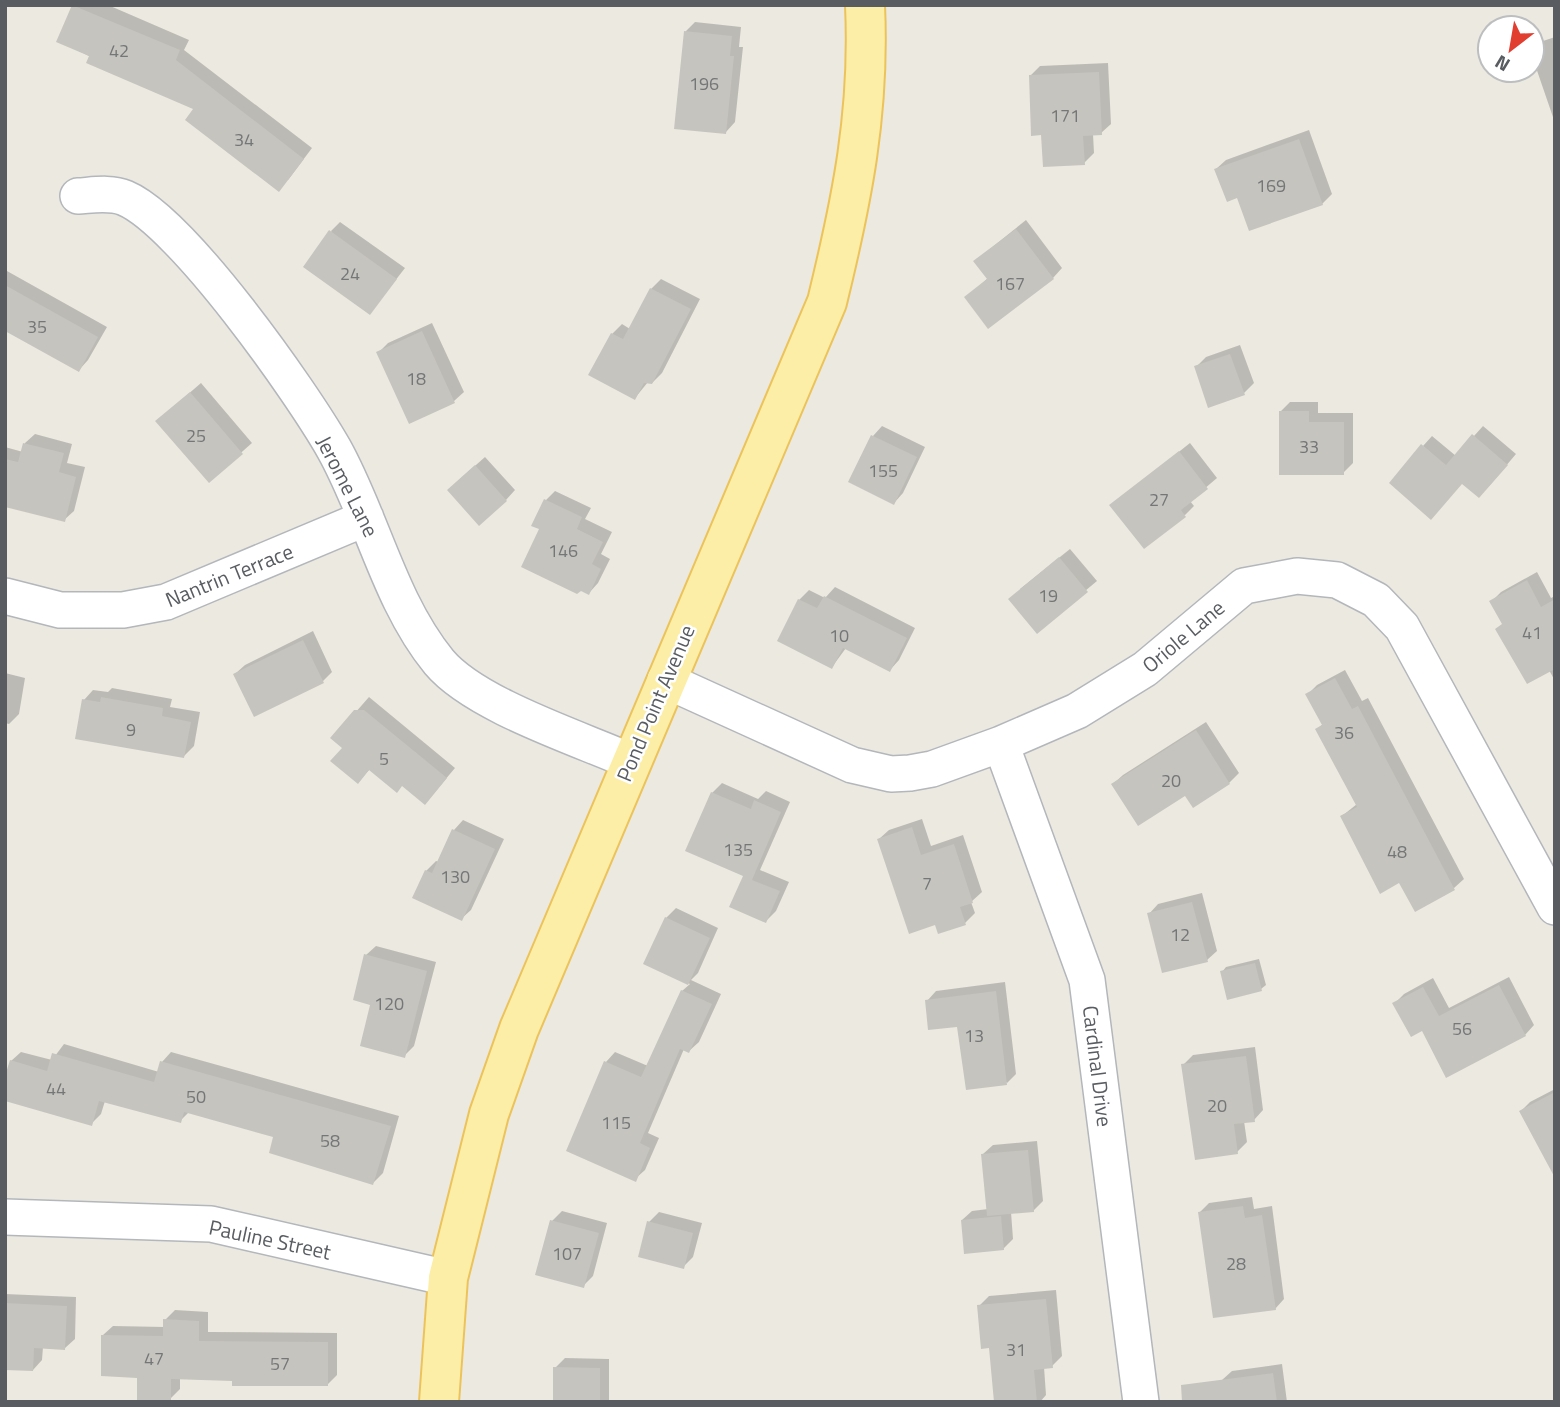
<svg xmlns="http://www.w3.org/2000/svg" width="1560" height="1407" font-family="'Titillium Web',sans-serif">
<rect width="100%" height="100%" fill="#ece9e1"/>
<path fill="#0003" d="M74 5H108L189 40 184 50 312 148 288 180 195 109 59 41Z
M695 22 741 27 739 47H743L735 122 726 132 685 32Z
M1555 37V123L1532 56V50L1540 42Z
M1108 63 1111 124 1101 133 1093 134 1094 153 1084 163 1043 134 1030 76 1040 66Z
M1309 130 1332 194 1322 204 1238 196 1216 169 1226 160Z
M1026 220 1062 268 1053 278 967 297 988 278 975 261Z
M340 222 405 268 370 313 331 231Z
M7 271 107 327 88 360 79 370 5 329Z
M661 279 700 299 662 373 652 383 648 382 635 398 612 334 622 324 630 329 651 289Z
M432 323 464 392 454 401 410 422 378 353 388 343Z
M1240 345 1254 383 1244 393 1196 367 1206 357Z
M201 383 252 443 209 481 157 421Z
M1290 402H1318V413H1353V463L1343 473 1280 412Z
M882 426 925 447 903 493 894 503 873 436Z
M1483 426 1516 454 1489 486 1463 482 1423 446 1432 436 1456 456Z
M35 434 72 444 67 463 85 467 74 511 64 520 5 504V447L23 452 25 443Z
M1190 443 1217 478 1190 501 1194 506 1185 515 1112 505Z
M485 457 515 490 506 500 459 480Z
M555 491 591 508 585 519 612 532 601 554 610 559 598 583 589 593 541 528 546 500Z
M1070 549 1097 581 1037 631 1020 589Z
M1537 572 1551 598 1555 596V681L1549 670 1504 623 1491 602 1501 592Z
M835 587 915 628 899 660 890 670 846 648 832 667 799 600 809 590 825 598Z
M313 631 332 672 323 681 235 674 245 665Z
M1345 670 1362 701 1368 698 1464 879 1454 888 1399 881 1342 816 1357 804 1317 729 1323 724 1307 695 1317 685Z
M5 673 25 678 19 714 9 724 5 723Z
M112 688 172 699 170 707 200 712 194 746 184 756 84 700 93 690 108 692Z
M369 697 455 768 434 793 402 784 370 769 358 782 344 747 333 738Z
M1206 722 1239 773 1229 783 1193 805 1186 794 1113 784 1123 775Z
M722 783 758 799 766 791 790 802 760 870 789 882 776 911 766 921 712 793Z
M922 819 931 846 963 835 982 892 971 902 975 913 965 923H936L879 839 889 830Z
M463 820 504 839 471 910 461 919 426 871 436 861 439 862 454 830Z
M1202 893 1217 951 1207 960 1149 914 1158 904Z
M676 908 718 928 698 973 691 980 721 994 699 1042 689 1051 684 1049 648 1133 659 1138 645 1170 635 1179 606 1062 615 1052 648 1066 682 991 690 984 645 963 666 918Z
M376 946 436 962 414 1046 404 1056 372 1004 366 955Z
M1259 959 1266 985 1261 989 1222 972 1226 967Z
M1509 977 1534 1025 1525 1035 1422 1029 1395 1003 1404 994 1433 978 1449 1008Z
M1005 982 1016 1074 1007 1083 959 1025 927 1001 936 991Z
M64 1044 159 1072 162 1062 171 1052 399 1116 383 1173 373 1183 276 1136 189 1112 180 1121 105 1101 101 1114 91 1124 11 1061 21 1052 52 1060Z
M1255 1047 1263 1110 1254 1120 1244 1121 1247 1142 1237 1152 1183 1065 1193 1055Z
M1555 1089V1175L1521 1111 1530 1102Z
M1037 1141 1043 1201 1033 1211 1011 1212 1013 1239 1003 1249 962 1220 972 1211 988 1209 983 1154 993 1145Z
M1252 1197 1254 1209 1272 1206 1284 1299 1275 1309 1200 1212 1209 1203Z
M562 1211 607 1223 593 1276 583 1286 552 1221Z
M659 1212 702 1223 693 1257 683 1267 649 1222Z
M1056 1290 1062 1356 1052 1366 1044 1367 1046 1395 1040 1402H996L990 1346 979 1306 989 1296Z
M5 1294 76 1297 75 1339 65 1348 43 1347 42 1360 33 1370 5 1368Z
M175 1310 208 1312V1332L337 1333V1375L327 1385 180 1377V1389L170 1399 139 1376 103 1335 113 1326 165 1327V1320Z
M565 1358 609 1359V1402H555V1368Z
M1282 1364 1287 1402H1225L1222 1380 1232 1371Z"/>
<path fill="#c6c4be" d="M72 5 180 50 176 60 304 159 279 192 185 120 193 109 86 63 89 56 56 42Z
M684 31 732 36 730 56H734L726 134 674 129Z
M1099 72 1102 135 1083 136 1085 165 1043 167 1041 135 1031 136 1029 75Z
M1299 139 1323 205 1249 231 1237 198 1227 202 1214 169Z
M1016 229 1054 279 988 329 964 297 987 279 973 261Z
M329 230 397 279 370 315 303 267Z
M5 285 98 337 79 372 5 331Z
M650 288 691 309 652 384 644 383 635 400 588 375 611 333 623 339Z
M422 331 455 403 409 424 376 352Z
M1230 354 1245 395 1208 408 1194 366Z
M190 392 243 454 209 483 155 421Z
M1279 411H1309V422H1344V475H1279Z
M1472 434 1508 465 1479 498 1462 484 1431 520 1389 483 1421 444 1446 465Z
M871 435 917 457 894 505 848 482Z
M23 443 64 453 59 472 76 477 65 522 5 507V459L18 462Z
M1179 451 1208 489 1181 510 1186 517 1144 549 1109 505Z
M475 465 507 501 479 526 447 490Z
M544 499 582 517 577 529 603 542 592 564 601 569 589 595 581 591 577 594 521 567 539 529 531 526Z
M1059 557 1088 592 1037 634 1008 599Z
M1527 580 1541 607 1555 599V669L1527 684 1495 629 1502 624 1489 601Z
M824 596 907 638 890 672 843 648 832 669 777 641 798 599 817 608Z
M303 640 324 683 254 717 233 674Z
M1335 678 1352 709 1358 706 1455 890 1415 912 1399 883 1380 894 1340 816 1357 807 1315 729 1322 725 1305 694Z
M101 697 163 708 162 716 191 722 184 758 75 739 82 699 100 702Z
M354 710H364L447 778 425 805 402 786 397 793 369 770 358 784 330 761 342 748 330 738Z
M1196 730 1230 784 1193 808 1185 796 1138 826 1111 784Z
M711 792 751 809 754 800 781 812 752 880 780 891 766 923 729 907 743 876 685 851Z
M912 827 921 855 954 844 973 903 960 907 966 925 938 934 935 925 909 934 877 839Z
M452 829 495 849 462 921 412 898 425 870 432 873Z
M1192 902 1208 962 1162 973 1147 913Z
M665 917 710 938 688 985 643 964Z
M364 954 427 971 405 1058 360 1046 370 1005 353 1000Z
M1255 963 1262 991 1227 1000 1220 971Z
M1499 985 1526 1036 1446 1078 1422 1031 1411 1037 1392 1003 1423 987 1439 1016Z
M681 990 712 1004 689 1053 680 1049 640 1143 650 1148 636 1182 566 1151 604 1061 641 1077Z
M996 991 1007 1085 966 1090 957 1027 928 1030 925 1000Z
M52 1053 154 1082 160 1061 391 1126 373 1185 269 1153 273 1137 184 1112 181 1123 99 1101 92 1126 5 1101V1076L10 1060 47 1071Z
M1246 1056 1255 1122 1234 1124 1238 1154 1195 1160 1181 1064Z
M1555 1092V1178L1519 1111Z
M1028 1150 1034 1212 987 1216 981 1154Z
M1243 1206 1245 1218 1262 1215 1276 1310 1213 1318 1198 1212Z
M1001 1216 1004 1250 964 1254 961 1220Z
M550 1220 599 1233 584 1288 535 1275Z
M647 1221 693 1233 684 1269 638 1257Z
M1046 1299 1053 1368 1034 1370 1037 1402H994L989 1348 981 1349 977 1305Z
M5 1303 67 1306 65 1350 34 1348 33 1371 5 1370Z
M163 1319 199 1321V1341L328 1342V1386H232V1381L171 1379V1401L137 1400V1378L101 1376V1335L163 1336Z
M553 1367 600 1368V1402H553Z
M1273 1373 1277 1402H1182L1181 1385Z"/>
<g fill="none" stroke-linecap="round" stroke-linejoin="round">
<defs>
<path id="minor" d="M78 196C94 195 111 192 125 198 182 222 301 391 334 449 372 517 389 601 439 662 475 705 578 738 630 761
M5 596 60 610H123L166 602 366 518
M665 680 852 765 891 774 910 773 932 769 1001 744 1077 711 1145 669 1244 586 1297 576 1337 580 1376 600 1402 627 1555 907
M1001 744 1087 980 1141 1402
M5 1217 211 1224 448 1278"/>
<path id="major" d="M439 1402 448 1278 489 1114 519 1029 827 302C852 200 870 112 865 5"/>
</defs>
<use href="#minor" stroke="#b3b7bb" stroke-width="38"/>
<use href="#major" stroke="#ecc35a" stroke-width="42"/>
<use href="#minor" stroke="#fff" stroke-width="35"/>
<use href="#major" stroke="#fceea6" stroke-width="38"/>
</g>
<g text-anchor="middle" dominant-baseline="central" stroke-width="5" stroke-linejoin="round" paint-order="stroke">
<g font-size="18" fill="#747778">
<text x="119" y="50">42</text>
<text x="704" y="83">196</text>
<text x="1065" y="115">171</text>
<text x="244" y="139">34</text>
<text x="1271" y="185">169</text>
<text x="350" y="273">24</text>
<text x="1010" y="283">167</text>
<text x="37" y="326">35</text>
<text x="416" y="378">18</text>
<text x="196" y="435">25</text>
<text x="1309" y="446">33</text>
<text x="883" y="470">155</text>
<text x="1159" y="499">27</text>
<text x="563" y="550">146</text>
<text x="1048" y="595">19</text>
<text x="1532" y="632">41</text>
<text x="839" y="635">10</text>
<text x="131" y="729">9</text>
<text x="1344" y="732">36</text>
<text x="384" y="758">5</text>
<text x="1171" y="780">20</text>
<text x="738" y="849">135</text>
<text x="1397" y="851">48</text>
<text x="455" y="876">130</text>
<text x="927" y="883">7</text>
<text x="1180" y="934">12</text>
<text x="389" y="1003">120</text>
<text x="1462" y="1028">56</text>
<text x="974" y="1035">13</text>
<text x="56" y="1088">44</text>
<text x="196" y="1096">50</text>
<text x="1217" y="1105">20</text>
<text x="616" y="1122">115</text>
<text x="330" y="1140">58</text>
<text x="567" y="1253">107</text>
<text x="1236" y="1263">28</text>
<text x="1016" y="1349">31</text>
<text x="154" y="1358">47</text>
<text x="280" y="1363">57</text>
</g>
<g font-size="21" fill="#595d61" stroke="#fff">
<text transform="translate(348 486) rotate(63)">Jerome Lane</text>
<text transform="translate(229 575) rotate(-22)">Nantrin Terrace</text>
<text transform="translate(1183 636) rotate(-40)">Oriole Lane</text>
<text transform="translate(655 703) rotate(-67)">Pond Point Avenue</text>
<text transform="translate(1098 1066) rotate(83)">Cardinal Drive</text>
<text transform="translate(270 1239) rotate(12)">Pauline Street</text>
</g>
</g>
<rect width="1560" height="1407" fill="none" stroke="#595d61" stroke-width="14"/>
<g transform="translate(1511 49) rotate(211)"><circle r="33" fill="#ffffff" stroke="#bdbec0" stroke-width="2"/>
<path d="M0-5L12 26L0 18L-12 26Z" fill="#e23e30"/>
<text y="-10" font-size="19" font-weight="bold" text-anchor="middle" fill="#595d61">N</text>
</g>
</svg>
